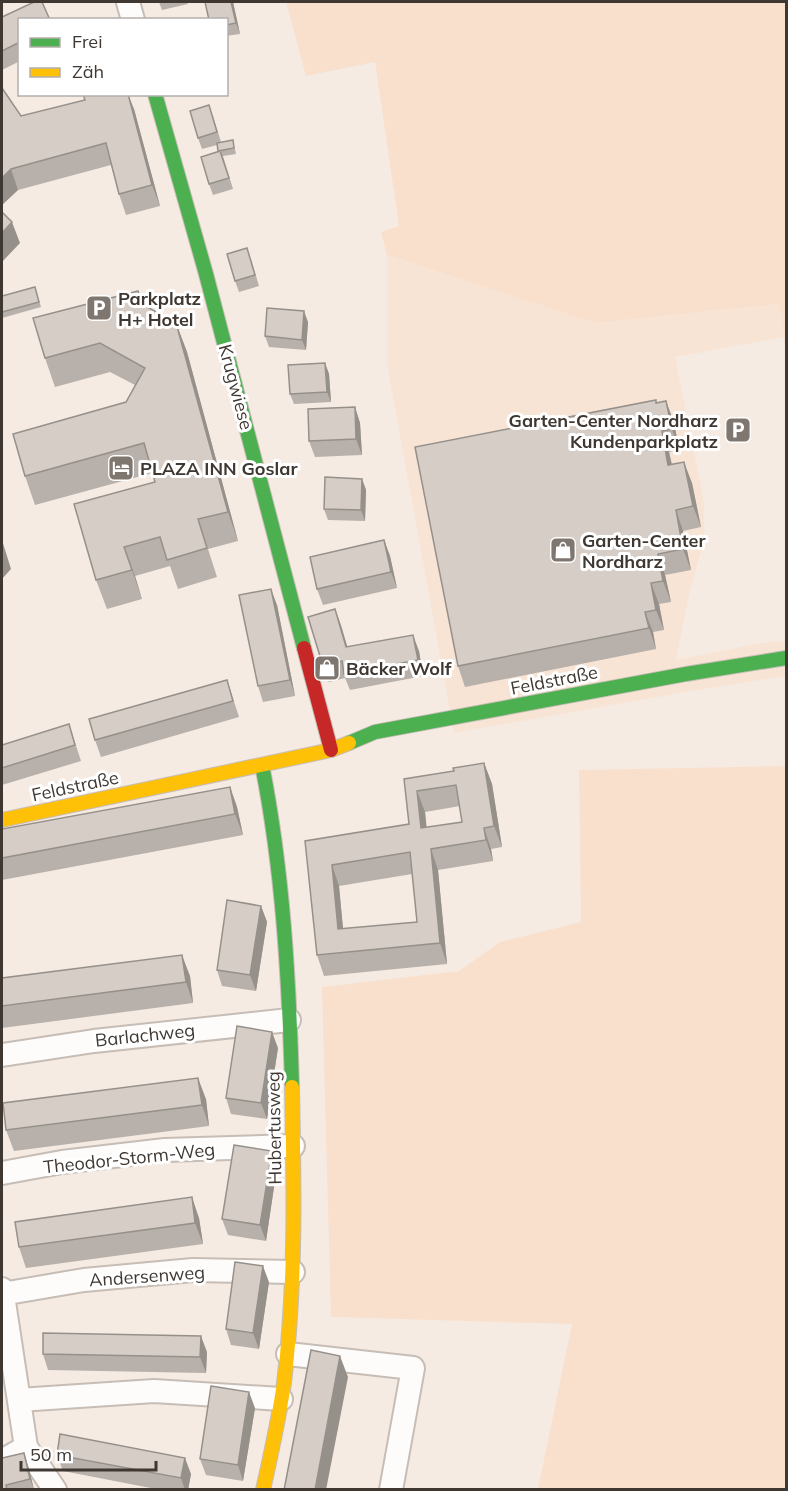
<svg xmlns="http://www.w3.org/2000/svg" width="788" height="1491" font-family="Mulish,sans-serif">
<rect width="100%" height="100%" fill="#f6ebe2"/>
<path fill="#f8e4d5" d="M387 255 595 323 779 304 784 321V337L675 357 704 502V540L689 595 676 660 762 643 786 641V676L697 690 454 733 387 364Z"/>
<path fill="#f8e0cd" d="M286 2H786V354C783 336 785 320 779 304L595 323 387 255 381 232 399 226 375 62 306 76Z
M786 766V1489H538L572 1324 331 1317 322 987 459 971 500 942 581 922 579 770Z"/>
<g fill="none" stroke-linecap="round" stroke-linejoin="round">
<defs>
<path id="street" d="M128 2 133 20
M2 1055 94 1041 289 1020
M2 1173 62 1162 165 1150 293 1146
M2 1289 26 1447 2 1461
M2 1294 84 1280 193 1270 293 1272
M288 1354 413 1368 391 1490
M19 1400 154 1391 281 1399
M26 1447 55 1490"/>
<path id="fast" d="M155 94 206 274 304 648
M349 743 375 732 686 674 786 658
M262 765C283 871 289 979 292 1087"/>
<path id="slow" d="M2 820 331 750 349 743
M263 1490C271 1454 279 1419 284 1383 296 1285 294 1186 292 1087"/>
<path id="jam" d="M304 648 331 750"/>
</defs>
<use href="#street" stroke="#c6bdb6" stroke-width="26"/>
<use href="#fast" stroke="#c6bdb6" stroke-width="16"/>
<use href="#slow" stroke="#c6bdb6" stroke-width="16"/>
<use href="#jam" stroke="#c6bdb6" stroke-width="16"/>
<use href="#street" stroke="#fefcfb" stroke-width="22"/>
<use href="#fast" stroke="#4caf50" stroke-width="14"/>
<use href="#slow" stroke="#ffc107" stroke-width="14"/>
<use href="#jam" stroke="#c62828" stroke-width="14"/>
</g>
<path fill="#b8b0aa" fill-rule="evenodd" d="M159 2H187L188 4 162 10Z
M205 2H233L240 34 226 36V20Z
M2 17 20 20V61L2 70Z
M134 109 160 206 126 215 119 194 111 165 18 190 2 205 21 116Z
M213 116 221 142 233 140 236 154 223 156 233 189 213 195 209 184 218 151 217 145 202 149 198 138Z
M251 259 259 286 239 292 235 281Z
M35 287 41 307 2 318V296Z
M143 304 176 323 187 352 238 541 208 549 217 577 178 589 170 566 135 576 142 599 107 609 96 580 155 482 152 473 35 505 25 476 126 402 135 385 110 372 55 387 45 358Z
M308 322 306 350 269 347 265 336Z
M325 363 329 374 331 402 294 404 290 394Z
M657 403 674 422 679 450 669 452 672 464 692 483 701 527 683 531 691 570 665 575 671 602 659 604 664 630 653 632 656 649 465 687 458 666Z
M355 407 360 423 362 455 315 457 309 441Z
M362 479 366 490 365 521 328 520 324 509Z
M384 540 390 556 397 588 323 605 317 589Z
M277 605 295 696 263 702 258 686Z
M335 609 347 646 419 651 423 676 350 690 345 678 329 682 323 666Z
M227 680 239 717 101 757 95 740Z
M69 724 81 761 2 785V745Z
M484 763 492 784 502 847 491 849 493 861 438 870 447 964 324 976 317 955 305 841 409 824 404 779 454 771ZM460 806 462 822 426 828 425 812ZM412 874 417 922 343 929 339 886Z
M230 787 237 807 243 835 2 880V829Z
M261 906 267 922 256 991 222 986 217 970Z
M190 976 193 1003 2 1028V978Z
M278 1048 267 1119 231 1114 226 1098Z
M206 1099 209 1126 14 1151 6 1130Z
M272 1151 277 1167 266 1241 228 1235 222 1219Z
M199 1218 203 1244 26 1268 19 1247Z
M269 1282 259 1349 231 1345 226 1329Z
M207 1352 206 1373 48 1370 43 1354Z
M255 1408 243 1481 206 1475 200 1459Z
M24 1453 29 1469 34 1490H2Z
M57 1455 191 1474 188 1490H161L63 1471Z"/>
<path fill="#96908b" d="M231 2H233L240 34 236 23Z
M128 94 134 109 160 206 152 185Z
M11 169 18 190 2 205V178Z
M12 222 20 243 2 262V233Z
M304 311 308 322 306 350 302 340Z
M176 323 187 352 238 541 228 512Z
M325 363 329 374 331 402 327 392Z
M666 401 674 422 679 450 672 429Z
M355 407 360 423 362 455 356 439Z
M662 431 669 452 676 486 668 465Z
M684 462 692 483 701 527 693 506Z
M362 479 366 490 365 521 361 510Z
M676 510 683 531 691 570 683 549Z
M2 540 11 569 2 579Z
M384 540 390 556 397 588 391 572Z
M124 547 135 576 142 599 132 570Z
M658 554 665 575 671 602 663 581Z
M651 583 659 604 664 630 656 610Z
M271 589 277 605 295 696 290 680Z
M335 609 341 625 352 663 346 647Z
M645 612 653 632 656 649 649 628Z
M413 635 419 651 423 676 418 660Z
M484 763 492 784 502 847 494 826Z
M230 787 237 807 243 835 235 814Z
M417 791 425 812 429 849 421 828Z
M484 828 491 849 493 861 486 840Z
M431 849 438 870 447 964 440 943Z
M332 865 339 886 345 950 338 929Z
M261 906 267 922 256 991 250 975Z
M182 955 190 976 193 1003 186 982Z
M272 1032 278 1048 267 1119 261 1103Z
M198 1078 206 1099 209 1126 202 1105Z
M272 1151 277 1167 266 1241 260 1225Z
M192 1197 199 1218 203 1244 195 1223Z
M263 1266 269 1282 259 1349 253 1333Z
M201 1336 207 1352 206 1373 200 1357Z
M340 1356 348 1377 326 1490H315Z
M249 1392 255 1408 243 1481 238 1465Z
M24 1453 29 1469 34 1490 30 1479Z
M185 1458 191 1474 188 1490H185L181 1478Z"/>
<path fill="#d6cdc6" stroke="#96908b" stroke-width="1.5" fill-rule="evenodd" d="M34 2H42L50 20H20V42L2 51V17Z
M205 2H231L236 23 226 25V20H209Z
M2 88 21 116 85 100 83 94H128L152 185 119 194 106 143 11 169 2 178Z
M209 105 217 132 198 138 190 111Z
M233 140 234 148 218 151 217 143Z
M220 151 229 178 209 184 201 157Z
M2 212 12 222 2 233Z
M247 248 255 275 235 281 227 254Z
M35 287 39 302 2 312V296Z
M138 291 142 304 176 323 228 512 198 519 207 548 167 560 160 537 124 547 132 570 96 580 74 504 155 482 144 443 25 476 13 434 126 402 145 368 100 343 45 358 33 318Z
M267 308 304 311 302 340 265 336Z
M325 363 327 392 290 394 288 365Z
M656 400V403L666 401 672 429 662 431 668 465 684 462 693 506 676 510 683 549 658 554 663 581 651 583 656 610 645 612 649 628 458 666 415 447Z
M355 407 356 439 309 441 308 409Z
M325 477 362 479 361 510 324 509Z
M384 540 391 572 317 589 310 557Z
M271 589 290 680 258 686 239 595Z
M335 609 346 647 413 635 418 660 344 674 342 661 323 666 308 617Z
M227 680 233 701 95 740 89 719Z
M69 724 75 745 2 768V745Z
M484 763 494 826 484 828 486 840 431 849 440 943 317 955 305 841 409 824 404 779 454 771 453 768ZM456 785 462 822 421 828 417 791ZM410 852 417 922 338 929 332 865Z
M230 787 235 814 2 858V829Z
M227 900 261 906 250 975 217 970Z
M182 955 186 982 2 1006V978Z
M237 1026 272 1032 261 1103 226 1098Z
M198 1078 202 1105 6 1130 3 1103Z
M234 1145 272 1151 260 1225 222 1219Z
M192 1197 195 1223 19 1247 15 1222Z
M235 1262 263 1266 253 1333 226 1329Z
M43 1333 201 1336 200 1357 43 1354Z
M311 1350 340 1356 315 1490H284Z
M211 1386 249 1392 238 1465 200 1459Z
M60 1434 185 1458 181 1478 57 1455Z
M24 1453 30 1479 6 1485 7 1490H2V1458Z"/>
<defs>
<symbol id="parking-square" viewBox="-11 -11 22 22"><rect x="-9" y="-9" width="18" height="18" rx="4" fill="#7f766f" stroke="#fff"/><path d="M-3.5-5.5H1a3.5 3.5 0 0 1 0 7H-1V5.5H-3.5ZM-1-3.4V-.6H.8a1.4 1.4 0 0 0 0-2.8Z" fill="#fff"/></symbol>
<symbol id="hotel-square" viewBox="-11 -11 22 22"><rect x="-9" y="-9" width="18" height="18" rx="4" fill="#7f766f" stroke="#fff"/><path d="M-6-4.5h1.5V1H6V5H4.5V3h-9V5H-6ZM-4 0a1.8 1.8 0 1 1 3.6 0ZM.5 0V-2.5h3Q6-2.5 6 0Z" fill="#fff"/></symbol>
<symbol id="shop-square" viewBox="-11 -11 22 22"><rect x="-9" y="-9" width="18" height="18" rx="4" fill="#7f766f" stroke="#fff"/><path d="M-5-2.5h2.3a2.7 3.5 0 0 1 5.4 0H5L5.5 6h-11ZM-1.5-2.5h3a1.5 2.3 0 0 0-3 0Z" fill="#fff"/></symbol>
</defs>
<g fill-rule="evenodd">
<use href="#parking-square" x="84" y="293" width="30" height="30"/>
<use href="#parking-square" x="723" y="415" width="30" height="30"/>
<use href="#hotel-square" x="106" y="453" width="30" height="30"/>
<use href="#shop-square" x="548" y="535" width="30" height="30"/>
<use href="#shop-square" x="312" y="653" width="30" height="30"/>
</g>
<g text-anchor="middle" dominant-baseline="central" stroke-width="6" stroke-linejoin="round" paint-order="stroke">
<g font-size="18" font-weight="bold" fill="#3f3731" stroke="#fff" text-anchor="start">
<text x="118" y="298">Parkplatz<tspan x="118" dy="21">H+ Hotel</tspan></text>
<text x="718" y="420" text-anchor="end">Garten-Center Nordharz<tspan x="718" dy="21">Kundenparkplatz</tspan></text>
<text x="140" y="468">PLAZA INN Goslar</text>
<text x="582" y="540">Garten-Center<tspan x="582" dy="21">Nordharz</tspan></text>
<text x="346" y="668">Bäcker Wolf</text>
</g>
<g font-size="18" fill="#3f3731" stroke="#fff">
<text transform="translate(236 387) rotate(75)">Krugwiese</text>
<text transform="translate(554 680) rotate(-11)">Feldstraße</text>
<text transform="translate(75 786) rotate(-12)">Feldstraße</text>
<text transform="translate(145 1035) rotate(-6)">Barlachweg</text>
<text transform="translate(274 1128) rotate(-91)">Hubertusweg</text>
<text transform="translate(129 1158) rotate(-6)">Theodor-Storm-Weg</text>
<text transform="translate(147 1276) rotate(-4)">Andersenweg</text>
</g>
</g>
<rect width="788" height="1491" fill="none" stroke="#3f3731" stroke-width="6"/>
<rect x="18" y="18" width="210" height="78" fill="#ffffff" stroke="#b2afad" stroke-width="1.5"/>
<rect x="30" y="38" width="30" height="9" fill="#4caf50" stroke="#b2afad" stroke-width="1.5"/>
<text x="72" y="48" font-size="18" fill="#3f3731">Frei</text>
<rect x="30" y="68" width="30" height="9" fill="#ffc107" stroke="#b2afad" stroke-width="1.5"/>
<text x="72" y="78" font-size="18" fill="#3f3731">Zäh</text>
<path d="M21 1461v9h135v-9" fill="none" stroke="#3f3731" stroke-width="3"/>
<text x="30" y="1461" font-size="18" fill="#3f3731" stroke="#ffffff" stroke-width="4.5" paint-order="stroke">50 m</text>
</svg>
